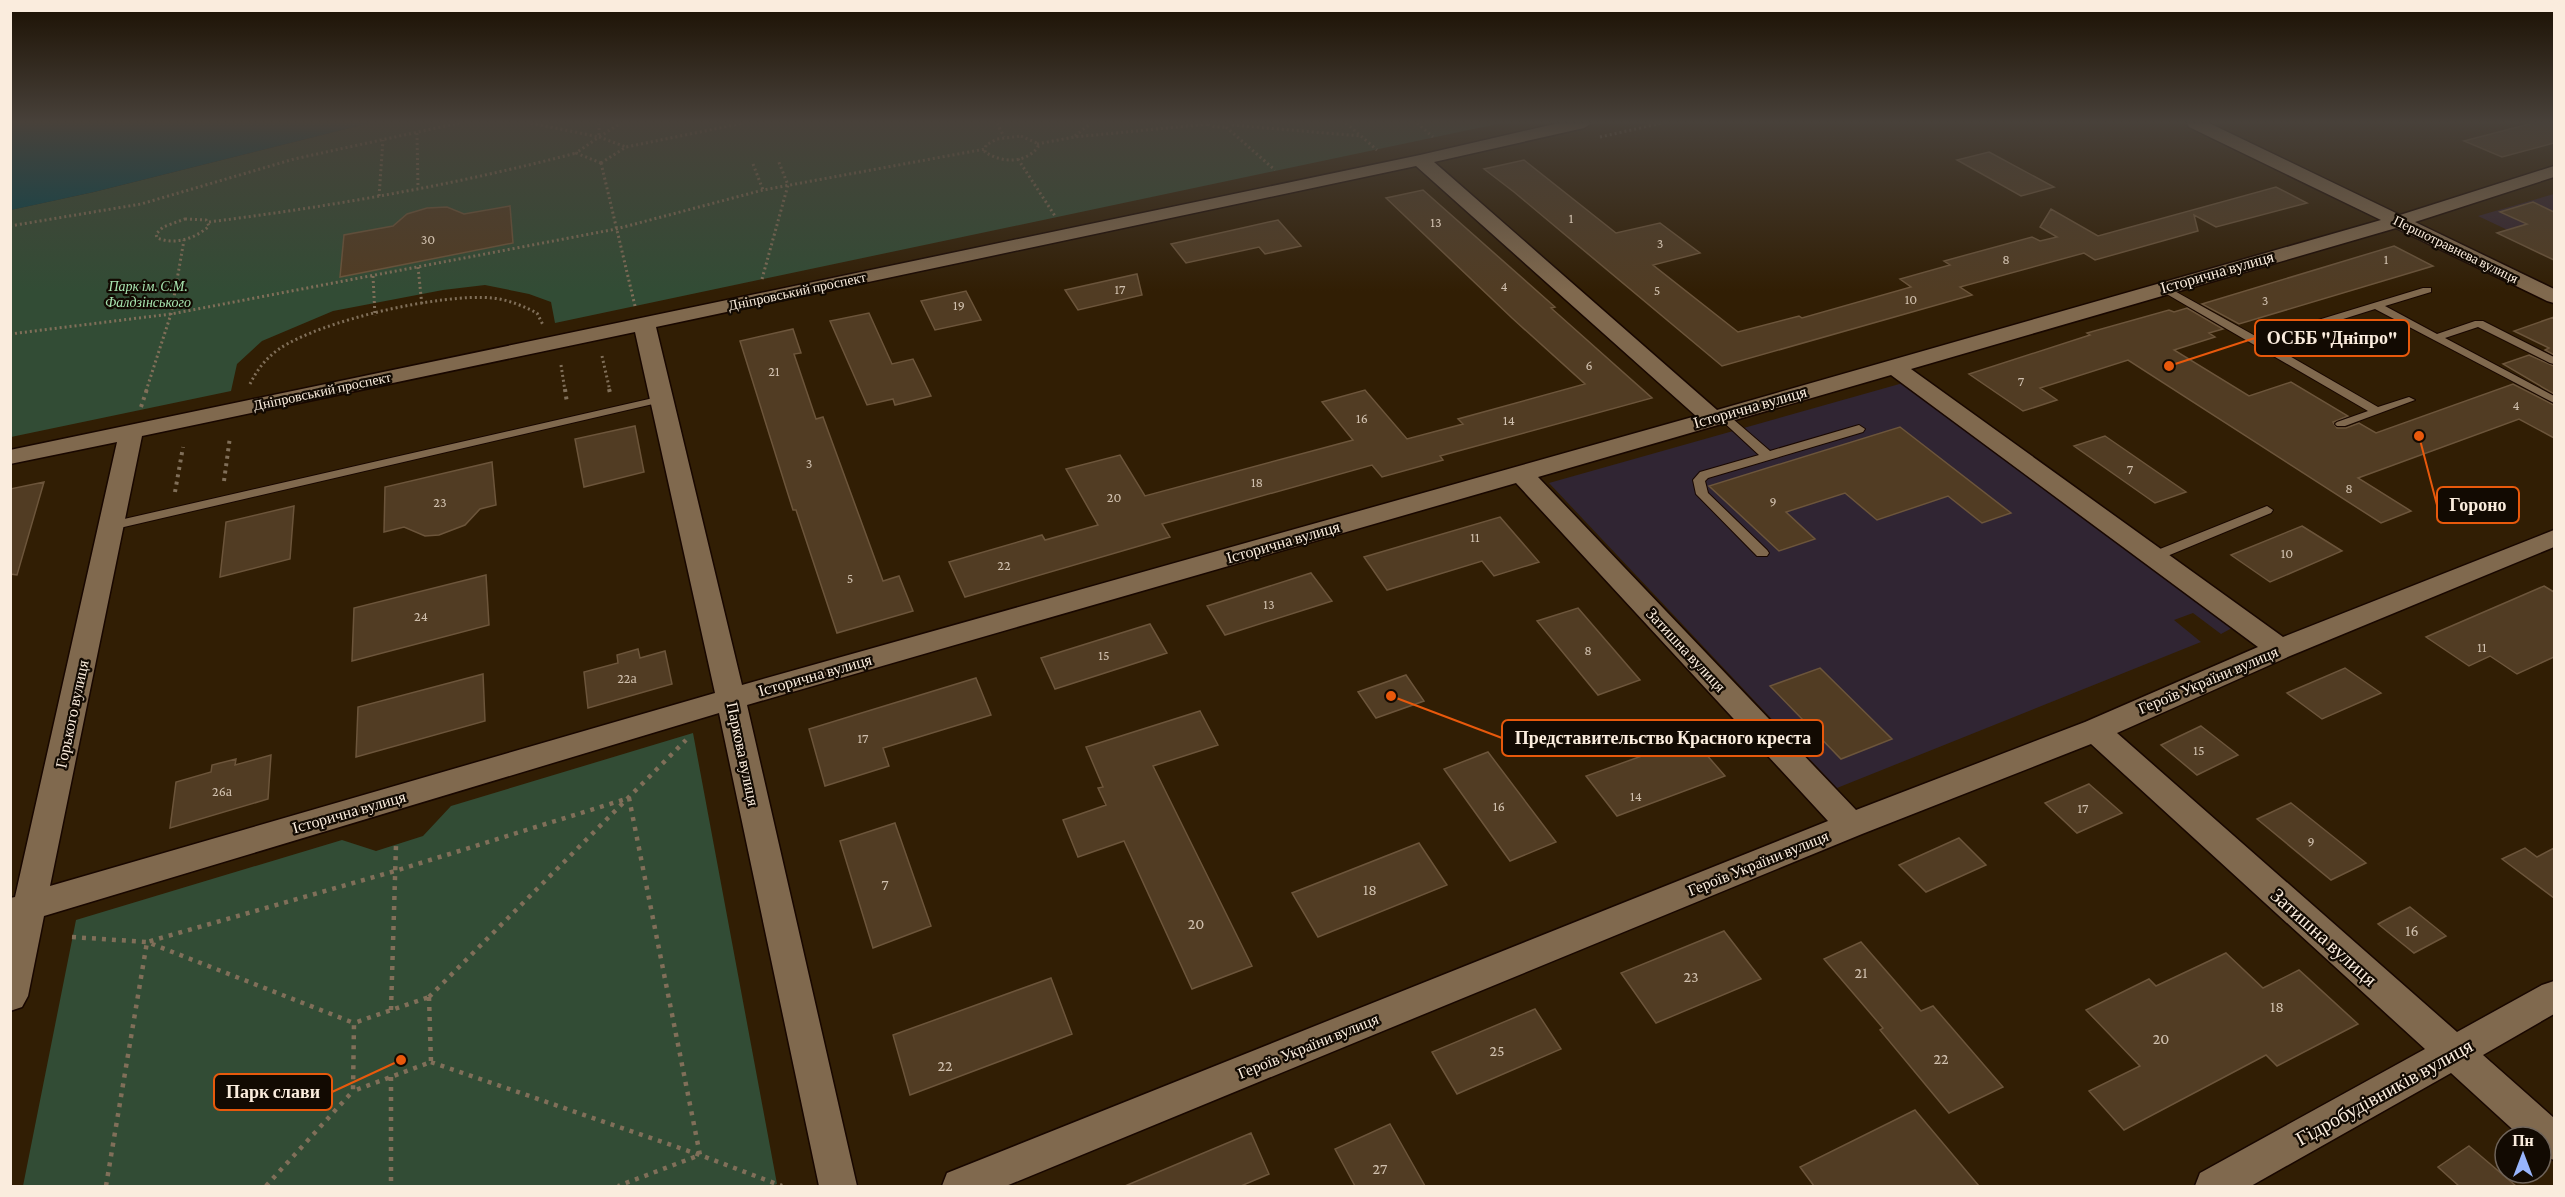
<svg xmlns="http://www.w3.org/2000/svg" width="2565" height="1197" font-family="'Crimson Pro',serif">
<rect width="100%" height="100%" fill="#311e04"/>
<path fill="#34242f" d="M2554 194V252L2478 216Z"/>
<path fill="#302533" d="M1903 383 2232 628 2221 634 2193 613 2174 620 2201 642 1837 788 1549 483Z"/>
<path fill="#324c35" d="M370 123H1502L555 323 551 302 529 294 485 285 443 290 333 311 262 341 237 364 231 391 11 437 10 210 94 192Z
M693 733 777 1184 771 1186H23L76 920 342 840 376 851 423 836 451 806Z"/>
<path fill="#004650" d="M11 123H370L94 192 11 210Z"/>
<path fill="#513c23" stroke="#6c553b" stroke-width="1.5" d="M2533 123H2554V143L2502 157 2464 141Z
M1989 152 2054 187 2021 196 1957 160Z
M1524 160 1616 233 1660 223 1700 253 1653 265 1738 332 1799 316 1802 318 1911 287 1900 279 1950 265 1944 261 2032 237 2040 241 2057 237 2040 227 2051 209 2098 236 2276 187 2307 203 2216 227 2194 215 2198 231 2095 260 2084 253 1960 287 1972 295 1722 366 1514 192 1484 169Z
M1423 190 1555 307 1551 308 1652 398 1440 456 1443 460 1382 477 1372 465 1162 524 1170 537 965 597 949 562 1042 535 1045 540 1098 525 1066 469 1120 455 1145 496 1353 440 1322 402 1365 390 1407 439 1463 424 1458 419 1585 384 1512 318 1386 198Z
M2533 202 2554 212V260L2497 233 2527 224 2500 212Z
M510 206 513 243 340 277 344 235 393 226 407 214 427 208 447 207 464 214Z
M1278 220 1301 246 1265 254 1259 247 1186 263 1171 244Z
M2394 246 2433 266 2239 324 2202 304Z
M1137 274 1142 295 1078 310 1065 290Z
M966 291 981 320 935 330 921 301Z
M2187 308 2223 329 2209 333 2215 337 2174 350 2249 396 2291 382 2348 416 2333 422 2337 428H2346L2359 423 2376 433 2513 384 2554 405V438L2519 419 2358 478 2411 511 2381 523 2128 360 2040 388 2057 400 2023 411 1969 374 2090 335 2087 333 2169 310 2174 312Z
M869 313 892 364 913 359 931 396 895 405 893 399 867 405 830 321Z
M2554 317V355L2545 350 2549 348 2514 331Z
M793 329 801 353 794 354 816 419 823 417 883 581 899 576 913 611 837 633 796 510H793L740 341Z
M2529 355 2554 366V394L2503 364Z
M635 426 644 472 584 487 575 439Z
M1900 427 2011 513 1982 523 1948 496 1877 520 1845 493 1786 512 1815 539 1779 551 1709 486Z
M2105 436 2186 492 2155 503 2074 446Z
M492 462 496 505 480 509 465 525 439 535 425 536 404 527 384 532 385 487Z
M44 482 17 575 10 574V489Z
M294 506 290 559 220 577 226 522Z
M1500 517 1539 562 1494 576 1482 561 1387 590 1364 557Z
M2302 526 2342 551 2270 582 2231 555Z
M1311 573 1332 601 1225 635 1207 606Z
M486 575 489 625 352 661 354 608Z
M2544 586 2554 592V657L2517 674 2490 656 2469 666 2426 637Z
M1578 608 1640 680 1598 695 1537 621Z
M1150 624 1167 653 1055 689 1041 658Z
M638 649 640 658 665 651 672 684 588 708 584 672 618 663 617 655Z
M1820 668 1892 739 1841 759 1770 686Z
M2345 668 2381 693 2322 719 2287 693Z
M483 674 485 721 356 757 358 707Z
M1406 675 1424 701 1376 718 1358 692Z
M976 678 991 715 883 748 889 766 825 786 809 729Z
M1200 711 1218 745 1153 766 1252 966 1192 989 1124 841 1078 857 1063 820 1106 805 1098 788 1103 787 1086 747Z
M2201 726 2238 755 2197 775 2161 745Z
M1692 738 1725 776 1617 816 1586 776Z
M1488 752 1556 842 1510 861 1444 769Z
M271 755 268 799 170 828 176 782 211 772 212 765 236 759 235 765Z
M2089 784 2122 813 2077 833 2045 803Z
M2291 803 2366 863 2331 880 2257 819Z
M895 823 931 926 873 948 840 841Z
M1959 838 1986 865 1926 892 1899 865Z
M1419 843 1447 885 1318 937 1292 893Z
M2525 848 2537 857 2554 848V898L2502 859Z
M2410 907 2446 936 2414 953 2378 924Z
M1724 931 1761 979 1656 1023 1621 973Z
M1861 942 1921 1011 1933 1006 2003 1087 1949 1113 1880 1030 1883 1028 1824 959Z
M2226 953 2263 988 2299 970 2358 1024 2277 1066 2266 1055 2124 1130 2089 1091 2140 1066 2086 1010 2149 979 2156 986Z
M1051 978 1072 1034 910 1095 893 1035Z
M1535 1009 1561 1049 1457 1094 1432 1052Z
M1915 1110 1979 1186H1814L1800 1167Z
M1390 1124 1425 1186H1355L1335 1149Z
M1251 1133 1269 1174 1241 1186H1125Z
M2469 1146 2516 1186H2459L2438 1167Z"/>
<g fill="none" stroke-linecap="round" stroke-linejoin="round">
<defs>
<path id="service" d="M2162 284 2259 338 2423 288H2431V292L2385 306 2437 334 2475 321H2483L2554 357V364L2550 363 2478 327 2445 338 2554 396V403L2375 309 2267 343 2378 407 2409 397 2415 400 2345 426H2337L2335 424 2337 422 2368 411 2158 289V285Z
M662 396 666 397V401L111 530 105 526 111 522Z
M1722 412 1726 413 1770 451 1859 425 1865 429 1863 432 1708 478 1705 481 1708 493 1767 550 1769 553 1767 556H1757L1696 494 1693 480 1700 472 1759 455 1718 417 1716 415 1718 413Z
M2267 506 2273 510 2271 513 2160 559 2155 560 2148 556 2150 553Z"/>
<path id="minor" d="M1559 123H1592L1584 128 1434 162 1717 410 2381 220 2189 127 2187 123H2209L2400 215 2554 166V177L2415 222 2554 289V303L2547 301 2396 228 1911 369 2283 637 2554 530V547L2290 656 2117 733 2457 1032 2542 985 2554 981V1014L2483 1055 2554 1118V1160L2541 1155V1137H2521L2451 1073 2251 1186H2195L2200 1173 2425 1049 2091 744 1862 834 1006 1186H942L947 1173 1828 821 1516 483 747 705 857 1186H819L719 713 44 916 28 996 22 1007 10 1011V898L15 897 117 442 10 464V450L1420 155ZM1416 166 1696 416 742 685 656 327ZM635 332 715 693 50 886 142 436ZM1891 375 2258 647 2085 722 1856 810 1538 477Z"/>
</defs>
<use href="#service" stroke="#180700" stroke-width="2"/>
<use href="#minor" stroke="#180700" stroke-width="3"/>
<path stroke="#806f59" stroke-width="3" stroke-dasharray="2 3" stroke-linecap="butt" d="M531 123 599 137 621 123
M599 123V136
M997 123 1004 137
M1346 123 1377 150
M1417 123 1433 137
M1208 124 1215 127H1227
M1232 125 1361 136
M1226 127 1275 170
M417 133 418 188
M1021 136 1037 143 1038 147C1025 164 1002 163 985 152L986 145 997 139Z
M1075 136 1091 123
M1600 137 1662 123
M1037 144 1074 137 1208 124
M1018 159 1055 216
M601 163 635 306
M601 163 626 147 744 123
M601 163 576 153 599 137 626 147
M753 164 763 190
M379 196 383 140
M185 219 206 220 209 226C195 239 175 245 157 238L156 234 163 227Z
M209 222C333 206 455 185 576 153
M10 226 141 204 294 159 459 123
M418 267 422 306
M373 276 375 316
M762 279 788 185 778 160
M10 334 171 314 616 229 763 190 985 149
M602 356 610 391
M561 365 565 391
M250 384C257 370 266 358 279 349 322 320 442 293 493 298 509 300 523 306 537 313L543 325
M146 391 171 314 184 240"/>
<path stroke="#806f59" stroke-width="4" stroke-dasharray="3 4.5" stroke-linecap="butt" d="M565 389 567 403
M609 389 610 393
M141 407 147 389
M224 481 230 437
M175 492 183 447"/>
<path stroke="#806f59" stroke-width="4.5" stroke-dasharray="4 6" stroke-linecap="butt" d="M72 937 147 942 354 1023
M429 997 431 1062 353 1091 354 1023Z
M429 997 686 740
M391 1010 396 845
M431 1062 700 1155 782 1186
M391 1077V1186
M106 1186 147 942 395 871 629 798 700 1155 618 1186
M266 1186 353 1091"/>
<use href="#service" fill="#80694e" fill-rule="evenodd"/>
<use href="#minor" fill="#80694e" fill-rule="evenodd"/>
</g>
<linearGradient id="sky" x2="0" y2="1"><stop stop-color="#1b1002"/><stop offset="0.42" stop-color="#48413a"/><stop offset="1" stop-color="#48413a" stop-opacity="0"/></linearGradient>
<rect width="2565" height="291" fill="url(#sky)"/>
<g text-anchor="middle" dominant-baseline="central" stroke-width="4.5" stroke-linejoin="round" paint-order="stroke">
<g font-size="14" fill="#d0c0ae">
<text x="1571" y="218">1</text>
<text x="1436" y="222">13</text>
<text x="428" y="239">30</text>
<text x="1660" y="243">3</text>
<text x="2006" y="259">8</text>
<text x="2386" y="259">1</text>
<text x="1504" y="286">4</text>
<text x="1120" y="289">17</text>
<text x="1657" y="290">5</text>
<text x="1911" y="299">10</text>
<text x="2265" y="300">3</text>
<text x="959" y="305">19</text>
<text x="1589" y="365">6</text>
<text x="774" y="371">21</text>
<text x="2021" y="381">7</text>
<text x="2516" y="405">4</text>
<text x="1362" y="418">16</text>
<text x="1509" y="420">14</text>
<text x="809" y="463">3</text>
<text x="2130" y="469">7</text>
<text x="1257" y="482">18</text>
<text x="2349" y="488">8</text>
<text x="1114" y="497">20</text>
<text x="1773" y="501">9</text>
<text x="440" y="502">23</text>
<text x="1475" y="537">11</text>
<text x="2287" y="553">10</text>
<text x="1004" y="565">22</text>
<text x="850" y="578">5</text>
<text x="1269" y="604">13</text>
<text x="421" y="616">24</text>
<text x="2482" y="647">11</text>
<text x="1588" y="650">8</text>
<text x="1104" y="655">15</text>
<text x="627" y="678">22а</text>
<text x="863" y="738">17</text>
<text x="2199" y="750">15</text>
<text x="222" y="791">26а</text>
<text x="1636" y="796">14</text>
<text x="1499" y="806">16</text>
<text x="2083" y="808">17</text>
<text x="2311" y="841">9</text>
</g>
<g font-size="14" fill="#faecdd" stroke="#120a02">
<text transform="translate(2456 249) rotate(26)">Першотравнева вулиця</text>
<text transform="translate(797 291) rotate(-12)">Дніпровський проспект</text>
<text transform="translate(322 391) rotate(-12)">Дніпровський проспект</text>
</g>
<g font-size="14" font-style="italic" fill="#a7e3af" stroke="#120a02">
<text x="148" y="286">Парк ім. С.М.<tspan x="148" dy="16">Фалдзінського</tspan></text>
</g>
<g font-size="16" fill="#faecdd" stroke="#120a02">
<text transform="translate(2217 272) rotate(-16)">Історична вулиця</text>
<text transform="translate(1750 407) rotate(-16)">Історична вулиця</text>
<text transform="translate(1283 542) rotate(-16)">Історична вулиця</text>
<text transform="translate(1686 650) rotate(47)">Затишна вулиця</text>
<text transform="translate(815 675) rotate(-16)">Історична вулиця</text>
<text transform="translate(2208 680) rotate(-23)">Героїв України вулиця</text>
<text transform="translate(72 714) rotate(-78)">Горького вулиця</text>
<text transform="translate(743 754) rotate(78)">Паркова вулиця</text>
<text transform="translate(349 812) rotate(-16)">Історична вулиця</text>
<text transform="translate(1758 863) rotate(-22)">Героїв України вулиця</text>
<text transform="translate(1308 1046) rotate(-22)">Героїв України вулиця</text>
</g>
<g font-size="16" fill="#d0c0ae">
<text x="885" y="884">7</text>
<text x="1370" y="889">18</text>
<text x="1196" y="923">20</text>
<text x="2412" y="930">16</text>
<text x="1861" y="972">21</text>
<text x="1691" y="976">23</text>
<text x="2277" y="1006">18</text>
<text x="2161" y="1038">20</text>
<text x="1497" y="1050">25</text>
<text x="1941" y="1058">22</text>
<text x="945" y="1065">22</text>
<text x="1380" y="1168">27</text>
</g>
<g font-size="20" fill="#faecdd" stroke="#120a02">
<text transform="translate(2324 937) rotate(42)">Затишна вулиця</text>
<text transform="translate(2384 1092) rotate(-29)">Гідробудівників вулиця</text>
</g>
</g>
<path fill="none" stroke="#e8590c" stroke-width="2" d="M2169 366L2255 338M2419 436L2437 505M1391 696L1502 738M401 1060L332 1092"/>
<g fill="#e8590c" stroke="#120a02" stroke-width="2">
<circle cx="2169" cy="366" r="6"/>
<circle cx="2419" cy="436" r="6"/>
<circle cx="1391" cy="696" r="6"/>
<circle cx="401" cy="1060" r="6"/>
</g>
<g fill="#120a02" stroke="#e8590c" stroke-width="2">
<rect x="2255" y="320" width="154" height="36" rx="6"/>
<rect x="2437" y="487" width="82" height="36" rx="6"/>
<rect x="1502" y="720" width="321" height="36" rx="6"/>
<rect x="214" y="1074" width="118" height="36" rx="6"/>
</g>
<g font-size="18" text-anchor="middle" font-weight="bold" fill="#faecdd">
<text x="2332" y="344">ОСББ "Днiпро"</text>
<text x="2478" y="511">Гороно</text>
<text x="1663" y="744">Представительство Красного креста</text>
<text x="273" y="1098">Парк слави</text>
</g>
<rect width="2565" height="1197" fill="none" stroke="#faecdd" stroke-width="24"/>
<g transform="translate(2523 1155)"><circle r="28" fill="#120a02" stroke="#6f645a" stroke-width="1.5"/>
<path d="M0-4.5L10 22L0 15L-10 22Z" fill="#98b5fd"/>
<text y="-9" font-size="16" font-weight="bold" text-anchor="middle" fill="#faecdd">Пн</text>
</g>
</svg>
